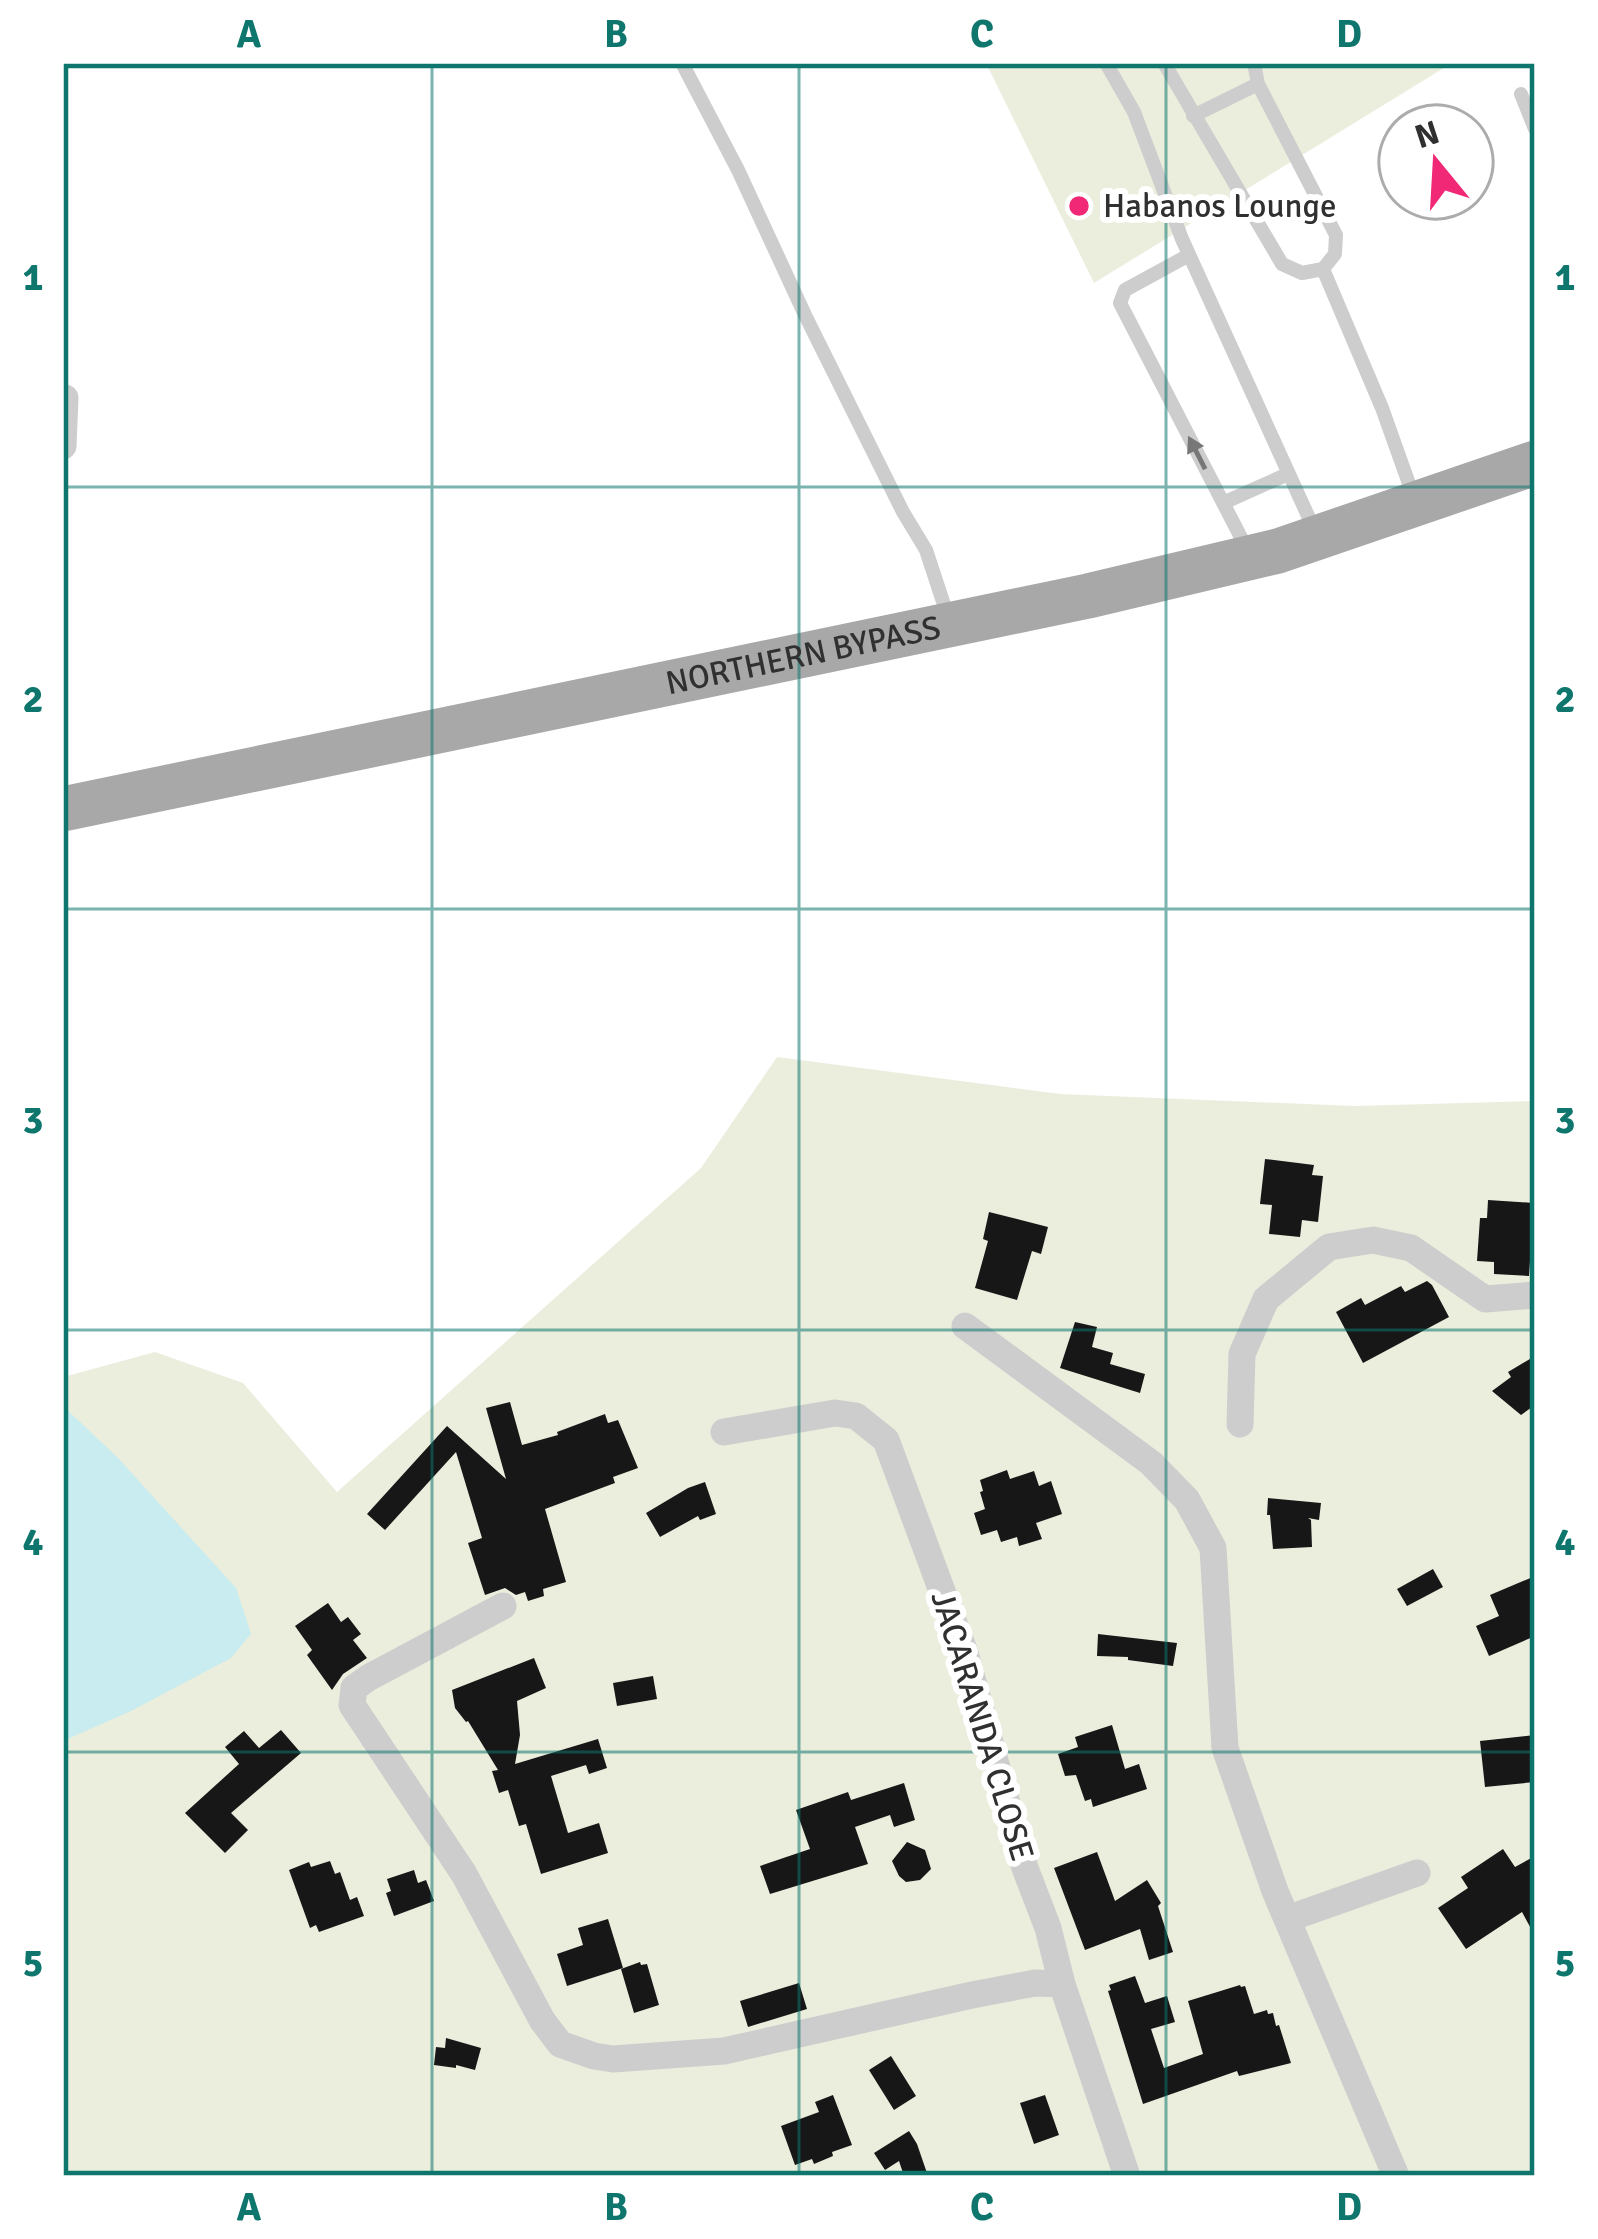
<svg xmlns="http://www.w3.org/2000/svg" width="1598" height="2239" font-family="Signika,sans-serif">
<rect width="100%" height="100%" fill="#fff"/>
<path fill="#ebeedd" d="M986 63H1452L1094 283Z
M777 1057 1060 1094 1354 1106 1535 1101V2176H63V1374L67 1376 155 1352 243 1383 337 1492 701 1168Z"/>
<path fill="#c8ecef" d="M63 1406 118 1458 236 1588 251 1634 231 1658 131 1711 63 1741Z"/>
<path fill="#171717" d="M1265 1159 1314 1165 1312 1175 1323 1176 1318 1222 1302 1220 1300 1237 1269 1234 1272 1205 1260 1204Z
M1488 1200 1534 1203 1529 1276 1494 1274V1262L1477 1261 1480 1218H1487Z
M989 1212 1048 1227 1041 1254 1032 1251 1017 1300 975 1288 988 1241 983 1239Z
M1427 1281 1432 1285 1449 1317 1363 1363 1336 1312 1361 1298 1365 1305 1401 1286 1405 1292Z
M1075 1322 1097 1327 1092 1347 1113 1353 1110 1364 1145 1374 1140 1393 1060 1368Z
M1535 1356V1405L1521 1415 1492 1391 1511 1377 1508 1372Z
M510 1402 522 1445 558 1435 557 1432 605 1414 608 1423 618 1420 638 1468 613 1477 615 1483 545 1509 566 1582 543 1589 544 1596 528 1601 525 1592 516 1595 505 1588 485 1595 468 1543 482 1538 456 1452 385 1530 367 1514 447 1426 506 1479 486 1408Z
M1007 1470 1010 1479 1034 1471 1039 1486 1051 1481 1062 1514 1036 1523 1042 1539 1019 1546 1017 1537 1001 1542 997 1530 981 1535 974 1513 985 1509 980 1492 983 1491 980 1480Z
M705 1482 716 1514 700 1520 698 1516 660 1537 646 1513 688 1488Z
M1268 1498 1321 1503 1319 1520 1308 1518 1311 1520 1312 1547 1273 1549 1270 1515H1267Z
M1433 1569 1443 1587 1407 1606 1397 1589Z
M1535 1576V1636L1489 1656 1476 1626 1499 1616 1490 1595Z
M328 1603 341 1622 348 1617 361 1634 353 1640 367 1658 343 1674 332 1690 307 1655 312 1650 295 1626Z
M1098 1634 1177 1643 1173 1666 1128 1660V1657L1097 1656Z
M534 1658 546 1688 517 1701 520 1735 515 1764 598 1739 607 1768 589 1774 586 1765 551 1776 568 1833 599 1823 608 1853 541 1874 526 1824 519 1826 508 1790 499 1793 492 1771 498 1770 468 1721 466 1722 455 1708 452 1690Z
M653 1676 657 1699 617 1706 613 1683Z
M1112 1725 1125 1769 1139 1764 1147 1789 1093 1807 1091 1799 1085 1801 1076 1775 1065 1776 1058 1754 1078 1747 1075 1737Z
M281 1730 301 1753 231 1813 248 1830 225 1853 185 1813 239 1764 225 1747 244 1731 259 1748Z
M1535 1735V1782L1485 1787 1480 1741Z
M904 1783 915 1820 894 1827 890 1815 855 1827 868 1864 770 1894 760 1866 810 1849 796 1810 848 1792 851 1800Z
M907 1842 925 1850 931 1869 920 1880 906 1882 899 1876 892 1861Z
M1503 1849 1515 1867 1535 1856V1936L1522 1912 1466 1949 1438 1908 1468 1888 1461 1877Z
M1097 1852 1115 1901 1147 1880 1161 1903 1158 1906 1173 1952 1149 1960 1140 1929 1085 1950 1054 1868Z
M330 1861 335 1874 340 1872 350 1900 357 1897 364 1916 319 1932 316 1925 310 1928 289 1870 309 1862 311 1867Z
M414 1870 418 1883 426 1880 434 1901 394 1916 386 1893 391 1891 387 1879Z
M608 1919 623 1968 567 1986 557 1954 583 1945 578 1928Z
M640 1962 641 1965 647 1964 659 2005 634 2013 621 1969Z
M1135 1976 1145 2003 1167 1996 1175 2022 1151 2029 1164 2068 1203 2054 1188 2001 1240 1985 1241 1987 1245 1986 1254 2014 1267 2010 1268 2014 1273 2013 1276 2026 1279 2025 1291 2063 1239 2076 1237 2071 1143 2104 1108 1991 1111 1990 1109 1985Z
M799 1983 807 2009 748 2027 740 2001Z
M446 2038 481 2048 475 2070 456 2065V2068L434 2065 436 2047 445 2048Z
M891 2056 916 2096 894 2110 869 2070Z
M833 2095 852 2145 832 2152 833 2156 814 2164 812 2159 795 2165 781 2126 819 2112 815 2102Z
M1045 2095 1059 2135 1034 2144 1020 2103Z
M909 2131 917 2144 928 2176H904L899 2161 885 2170 874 2153Z"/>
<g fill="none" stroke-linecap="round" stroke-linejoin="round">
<path stroke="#cdcdcd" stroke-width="14" d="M682 63 738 170 805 315 903 512 926 550 949 620
M1106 63 1134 112 1182 239 1314 529
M1164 63 1282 264 1302 273 1323 269 1382 408 1413 495
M1254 63 1258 84 1336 235 1335 254 1323 269
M1521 94 1535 129
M1193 116 1258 84
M1189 255 1125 290 1120 303 1249 553
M1223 503 1288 474"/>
<path stroke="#cdcdcd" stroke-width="27" d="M63 446 65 398
M965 1326 1151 1463 1187 1500 1213 1548 1225 1748 1275 1891 1396 2176
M1240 1424 1242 1354 1266 1299 1329 1247 1373 1240 1411 1248 1485 1299 1535 1295
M724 1432 835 1413 856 1416 886 1440 965 1653 1025 1868 1048 1928 1062 1984 1127 2176
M503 1606 368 1678 354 1688 352 1705 464 1874 542 2020 560 2044 594 2056 613 2059 724 2051 972 1995 1035 1983 1062 1984
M1287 1919 1417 1873"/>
<path stroke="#a8a8a8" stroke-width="45" id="s1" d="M63 809 1088 596 1278 551 1535 463"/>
</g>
<defs><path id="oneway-solid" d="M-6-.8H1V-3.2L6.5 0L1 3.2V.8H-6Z" transform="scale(3)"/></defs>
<use fill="#777" href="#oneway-solid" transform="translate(1197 453) rotate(-117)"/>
<path fill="none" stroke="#0f766e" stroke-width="3" stroke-opacity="0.55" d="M432 63V2176M799 63V2176M1166 63V2176M63 487H1535M63 909H1535M63 1330H1535M63 1752H1535"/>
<circle fill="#f12876" stroke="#fff" stroke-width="4.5" cx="1079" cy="206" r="12"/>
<g text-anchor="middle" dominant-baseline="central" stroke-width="12" stroke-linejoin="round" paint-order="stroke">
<g font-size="33" fill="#303030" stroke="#fff" text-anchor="start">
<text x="1103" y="206">Habanos Lounge</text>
</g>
<g font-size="33" fill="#303030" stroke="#fff">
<text stroke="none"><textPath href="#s1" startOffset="756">NORTHERN BYPASS</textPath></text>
<text transform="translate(982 1726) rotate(73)">JACARANDA CLOSE</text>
</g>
</g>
<rect width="1598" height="2239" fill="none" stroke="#ffffff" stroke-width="132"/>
<g transform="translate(1436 162) rotate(342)"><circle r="57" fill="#ffffff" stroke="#acacac" stroke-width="3"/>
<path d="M0-9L21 45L0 30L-21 45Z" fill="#f12876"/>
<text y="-18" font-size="33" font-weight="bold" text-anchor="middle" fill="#303030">N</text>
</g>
<rect x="66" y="66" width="1466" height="2107" fill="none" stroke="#0f766e" stroke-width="4.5"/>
<g font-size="39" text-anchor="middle" font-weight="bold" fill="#0f766e">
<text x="249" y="47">A</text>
<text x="616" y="47">B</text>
<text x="982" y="47">C</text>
<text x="1349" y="47">D</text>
<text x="33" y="290">1</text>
<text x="1565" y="290">1</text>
<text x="33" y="712">2</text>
<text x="1565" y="712">2</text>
<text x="33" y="1133">3</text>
<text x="1565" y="1133">3</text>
<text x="33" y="1555">4</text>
<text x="1565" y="1555">4</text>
<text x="33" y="1976">5</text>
<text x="1565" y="1976">5</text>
<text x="249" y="2220">A</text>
<text x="616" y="2220">B</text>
<text x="982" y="2220">C</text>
<text x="1349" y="2220">D</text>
</g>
</svg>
